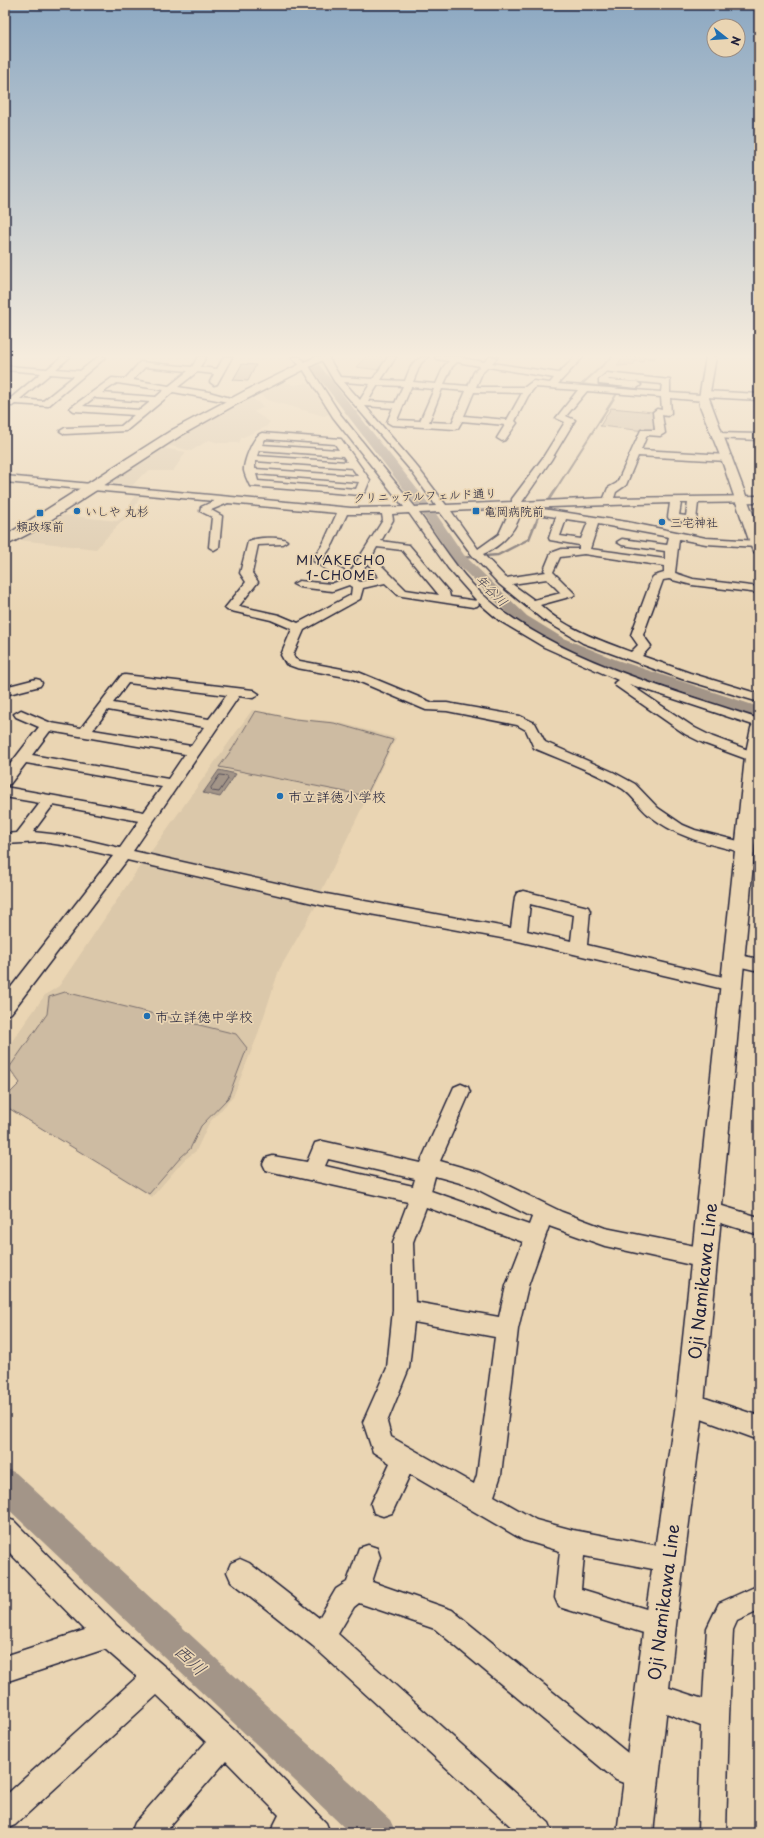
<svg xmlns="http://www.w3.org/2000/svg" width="764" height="1838" font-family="'Playpen Sans','Klee One',sans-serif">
<rect width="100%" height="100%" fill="#ead5b3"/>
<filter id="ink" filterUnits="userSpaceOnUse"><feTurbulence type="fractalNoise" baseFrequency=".025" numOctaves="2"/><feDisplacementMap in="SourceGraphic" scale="8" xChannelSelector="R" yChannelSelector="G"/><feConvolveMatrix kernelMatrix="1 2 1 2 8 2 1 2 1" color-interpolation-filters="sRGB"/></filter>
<g filter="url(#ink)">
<path fill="#dbc8aa" d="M283 380 293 385 308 383 329 414 324 416 268 400 258 393Z
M250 397 264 407 254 412 270 422 266 427 241 438 239 443H219L209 440 191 451 167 445 231 406Z
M163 448 186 452 173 471H150L142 475 131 487 109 484Z
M135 496 140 497 130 516 118 525 96 549 20 540 63 515 117 521 124 516Z
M252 710 295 718 337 722 396 738 320 894 150 853Z
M142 863 318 902 279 970 257 1037 233 1097 209 1123 196 1151 184 1160 152 1197 5 1106V1098L20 1083 9 1068 5 1066V1051L45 995 59 986Z"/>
<path fill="#cdbba2" stroke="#786e6e" d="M366 357H388L379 370 356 367Z
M622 357H655L654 359 644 358 643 362 635 361 633 365 617 366Z
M611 408 653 412 657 431 654 432 600 426Z
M255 711 295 719 334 723 393 740 366 796 219 767 233 748Z
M65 992 236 1034 247 1048 228 1098 201 1126 190 1149 181 1157 149 1194 5 1106V1098L20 1083 9 1068 47 1014 49 997Z"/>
<path fill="#a39588" stroke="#6f6769" d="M219 770 236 774 220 797 203 793Z"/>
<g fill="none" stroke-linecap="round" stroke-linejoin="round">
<path stroke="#56505a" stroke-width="1" d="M220 775 227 776 228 779 219 792 212 791 211 788Z"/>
<path stroke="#6f6769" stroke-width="2" d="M535 525 538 517 618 392V389L582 384 612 357"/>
<path stroke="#6f6769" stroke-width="2.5" d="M459 558 498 555 529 539 535 524"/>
<path fill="#a39588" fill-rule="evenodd" d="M303 357H313L432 508 464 555 527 616 563 638 617 660 759 707V718L605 666 551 644 517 622 454 561 422 513Z
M5 1468 16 1473 390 1820 396 1833H350L5 1506Z"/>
</g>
<path fill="#b8a895" stroke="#22223b" d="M242 364 256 365 248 381 233 380Z"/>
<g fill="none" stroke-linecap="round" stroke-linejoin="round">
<defs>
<path id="minor" d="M62 357H70L56 369 80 371 98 357H106L48 406 15 404 12 406H6L5 397 11 398 41 373 5 370V366L47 369ZM50 374 74 376 43 401 20 399Z
M198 357H206L200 367 217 369 224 357H232L217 384 214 385 210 382 214 374 197 372 178 387 209 392 234 399V403L173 392 126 431 65 434 60 431 65 428 121 426 134 415 74 411 70 408 112 378 125 379 140 362 192 367ZM145 367 188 371 169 386 133 380ZM117 383 164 390 156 397 102 393ZM95 397 96 398 150 402 140 410 83 406Z
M292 357H300L309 366 340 414 415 507 436 506 412 472 334 381 320 357H328L340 377 373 379 388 357H396L381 380 405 381C410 369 412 357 428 357L421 363 413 382 436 384 444 366 449 361 436 359 435 357H463L462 358 484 362 490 357H498L492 363 559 373 575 357H583L558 384 661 392 662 384 609 379 608 380 637 382 641 385 637 388 599 384V380L607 373 670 380V393L701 395 702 392 705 391 759 394V400L707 397V400L704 401 670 398 671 413 667 416 662 415 665 433 660 436 647 435 641 450 727 455 732 458 727 461 638 456 626 485 616 492 614 498 759 496V502L698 503 696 520 691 523 669 519 668 517 670 503 521 508C520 527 501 547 483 554L506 578 546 572 544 570 551 553 562 549H579V545L550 540 549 538 556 517 532 513 531 511 532 509 536 508 627 522 706 538 759 541V547H757L706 544 679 539 675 573 693 579 759 587V593L692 585 669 579 663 580 643 635 651 646 642 656 690 673 759 694V702L682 679 583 643 542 619 499 584 472 555 440 512 419 513C439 540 457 571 482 594 551 658 671 689 759 719V727L629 684 695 728 713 737 759 754V760H749L703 743 685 734 616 686 614 683 618 680 544 647 500 621 478 602 479 604 477 606 473 607 402 596 398 595 385 583 363 588 360 599 304 630 293 655 295 659 300 661 358 672 433 703H447L520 716 535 723 545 742 613 772 635 784 658 808 683 825 695 830 750 844 753 848 750 852 745 853C707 843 681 840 649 815 640 808 633 796 623 789 596 772 564 761 534 748L526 730 517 725 447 711 426 710 351 678 297 668 286 664 281 655 292 629 271 620 227 610 225 608 246 582 240 573 248 542C252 537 283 536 287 541L282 544 258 545 252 573 258 582 239 606 279 615 298 623 351 595 352 587 349 585 332 591 299 587 293 584 299 581 331 584 342 580 312 560 323 544 337 513 228 503 211 510 222 516 219 547 214 550 209 547 212 517 200 511 201 507 214 501 5 482V476L351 508 404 507 333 417 303 369ZM457 362 480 366 474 372 468 386 444 384 452 367ZM488 367 554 378 550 383 533 381 525 387H476L482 373ZM344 382 370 384 360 400ZM378 385 403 386 395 403 368 401ZM411 387 434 389 420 421 397 420ZM535 387 578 390 556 418 565 422 542 459 512 499V502L446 505 418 468 365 406 393 408 387 422 392 425 455 429 458 428 462 421 505 425 497 438 502 441 505 440 517 423 515 421 528 396ZM442 389 466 391 452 423 429 422ZM587 391 661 397 662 410 657 409 653 412 655 430H641L617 483 608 488 604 498 522 502 551 460 575 420 566 416ZM474 392 522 393 507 420 464 416ZM681 503H688L686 516 679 515ZM511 508 499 534 478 549 451 511ZM409 513 448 568 477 601 450 597 449 592 409 545 381 541 393 520 392 514ZM347 514H382L383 520 349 574 323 559 333 544ZM566 519 588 522 581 539 560 536ZM598 524 669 537 667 545 622 539 617 542 622 545 665 551V559L590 549ZM377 547 402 550 439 595 406 590 372 556ZM584 554 664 566V573L654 576 652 578 631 635 638 645 631 652C599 640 566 629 540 605L573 596 575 594 553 572 560 557ZM367 563 379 577 360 582 357 580ZM547 579 561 593 534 600 512 584Z
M262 433 341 439 370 480 365 492 360 495 250 486C248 482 245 475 244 471 243 464 253 435 262 433ZM265 439 335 444 339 450 262 445ZM259 450 343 456 347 462 257 456ZM255 461 352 468 358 476 255 469ZM256 474 359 482 356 489 258 481Z
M717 433 759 434V440L714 438 712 436Z
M125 675 253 690 259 694 253 698 239 696 133 851 321 893 511 928 515 897 517 893 523 891 588 907 590 911 587 945 732 979 738 980 740 985 738 990 732 991 518 941 321 905 127 860 11 1013 5 1015V995L113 856 69 846 41 842 5 844V834L17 833 40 803 5 797V787L144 812 162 787 26 763 10 784 5 785V771L39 727 16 717 14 714 21 710 51 723 81 728 121 676ZM128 683 227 695 209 719 113 703ZM108 710 204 727 191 746 93 730ZM50 731 185 754 168 779 32 755ZM53 805 139 821 120 848 69 836 33 832ZM530 904 574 915 571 941 527 931Z
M36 679 40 680 42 683 40 686 5 695V687Z
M734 954 759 959V971L728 964 726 960 728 956Z
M461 1084 468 1087 470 1092 440 1161 482 1173 562 1212 605 1228 705 1248 712 1251 715 1258 712 1265 705 1268 605 1246 549 1226 528 1286 518 1329 501 1475 494 1496 536 1520 573 1530 669 1548 678 1551 681 1560 678 1569 669 1572 584 1556 581 1589 669 1616 673 1625 669 1634 660 1638 559 1607 555 1598 560 1551 523 1540 410 1474 392 1513 383 1516 374 1513 371 1504 390 1463 373 1452 363 1422 387 1368 393 1310V1242L408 1202 273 1172 266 1170 263 1164 266 1158 273 1156 307 1162 315 1143 322 1141 420 1163 454 1087ZM328 1159 415 1179 413 1186 325 1166ZM435 1176 471 1186 532 1217 529 1225 431 1191ZM426 1207 523 1242 506 1286 499 1317 415 1302 413 1242ZM414 1322 495 1337 477 1475 474 1484 391 1437 387 1422 409 1368Z
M709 1202 759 1217V1235L702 1217 699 1211 702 1205Z
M690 1393 759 1416V1440L682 1412 679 1404 682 1396Z
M5 1518 14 1521 117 1626 166 1668 235 1731 326 1823 330 1833H270L279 1815 226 1761 164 1833H131L135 1823 206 1742 157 1695 15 1825 5 1829V1796L137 1677 105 1649 5 1682V1656L85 1630 5 1548Z
M368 1545 377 1548 380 1557 372 1582 452 1610 635 1759 652 1766 656 1776 652 1786 642 1790 616 1780 435 1629 359 1603 354 1607 338 1634 549 1823 553 1833H518L313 1646 231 1581 227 1572 231 1563 240 1559 249 1563 319 1618 336 1589 347 1582 359 1548Z
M759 1585V1611L737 1621 733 1630 729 1717 726 1833H698L701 1726 642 1704 638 1695 642 1686 651 1682 703 1699 707 1628 719 1603Z"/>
<path id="major" d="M706 357H716L709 398 759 530V553L754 552 752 549 721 458 700 406 699 398Z
M759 723V797L704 1404 676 1625 653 1833H617L644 1625 676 1404 745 757 751 728 753 724Z"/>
<path id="highway" d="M315 357H329L235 405 180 436 32 532 5 546V536L172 430 245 391Z"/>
</defs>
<use href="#minor" stroke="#22223b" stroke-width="3"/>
<use href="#major" stroke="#22223b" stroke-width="3"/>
<use href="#highway" stroke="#22223b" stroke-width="3"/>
<use href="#minor" fill="#ead5b3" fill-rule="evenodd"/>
<use href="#major" fill="#ead5b3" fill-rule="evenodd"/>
<use href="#highway" fill="#ead5b3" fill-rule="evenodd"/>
</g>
</g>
<linearGradient id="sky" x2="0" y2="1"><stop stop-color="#8ca8c2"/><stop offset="0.58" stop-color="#f6ecdd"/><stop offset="1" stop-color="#f6ecdd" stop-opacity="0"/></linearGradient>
<rect width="764" height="614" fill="url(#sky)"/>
<g fill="#1f6fb2" stroke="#ead5b3" stroke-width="1.5">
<circle cx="77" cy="511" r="4"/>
<rect x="472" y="507" width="8" height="8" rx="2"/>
<rect x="36" y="509" width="8" height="8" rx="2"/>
<circle cx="662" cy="522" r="4"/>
<circle cx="280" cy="796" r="4"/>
<circle cx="147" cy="1016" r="4"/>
</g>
<g text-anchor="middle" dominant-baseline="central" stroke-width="3.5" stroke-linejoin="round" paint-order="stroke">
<g font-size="12" fill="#22223b" stroke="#ead5b3">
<text transform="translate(425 495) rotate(-2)">クリニッテルフェルド通り</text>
</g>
<g font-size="12" fill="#22223b" stroke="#ead5b3" text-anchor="start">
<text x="85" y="511">いしや 丸杉</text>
<text x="484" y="511">亀岡病院前</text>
<text x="670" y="522">三宅神社</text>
<text x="40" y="526" text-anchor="middle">頼政塚前</text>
</g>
<g font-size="13" letter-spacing="1" fill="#22223b" stroke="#ead5b3">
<text x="341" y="559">MIYAKECHO<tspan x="341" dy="15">1-CHOME</tspan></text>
</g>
<g font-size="13" font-style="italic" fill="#494452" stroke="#ead5b3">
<text transform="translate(492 590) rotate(44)">年谷川</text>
</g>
<g font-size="14" fill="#22223b" stroke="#ead5b3" text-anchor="start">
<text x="288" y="796">市立詳徳小学校</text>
<text x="155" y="1016">市立詳徳中学校</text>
</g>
<g font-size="17" fill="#22223b" stroke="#ead5b3">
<text transform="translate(702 1281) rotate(-84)">Oji Namikawa Line</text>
<text transform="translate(663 1602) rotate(-83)">Oji Namikawa Line</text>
</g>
<g font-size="18" font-style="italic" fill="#494452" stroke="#ead5b3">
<text transform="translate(191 1659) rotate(43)">西川</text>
</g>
</g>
<rect width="764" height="1838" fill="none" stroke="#ead5b3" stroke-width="20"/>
<rect x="10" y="10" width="744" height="1818" fill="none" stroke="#22223b" stroke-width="1.5" filter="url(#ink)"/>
<g transform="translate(726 38) rotate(107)"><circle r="19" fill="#ead5b3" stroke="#9a8d83"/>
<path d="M0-3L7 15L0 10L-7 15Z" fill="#1f6fb2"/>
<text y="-6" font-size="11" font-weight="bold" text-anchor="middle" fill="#22223b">N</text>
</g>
</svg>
